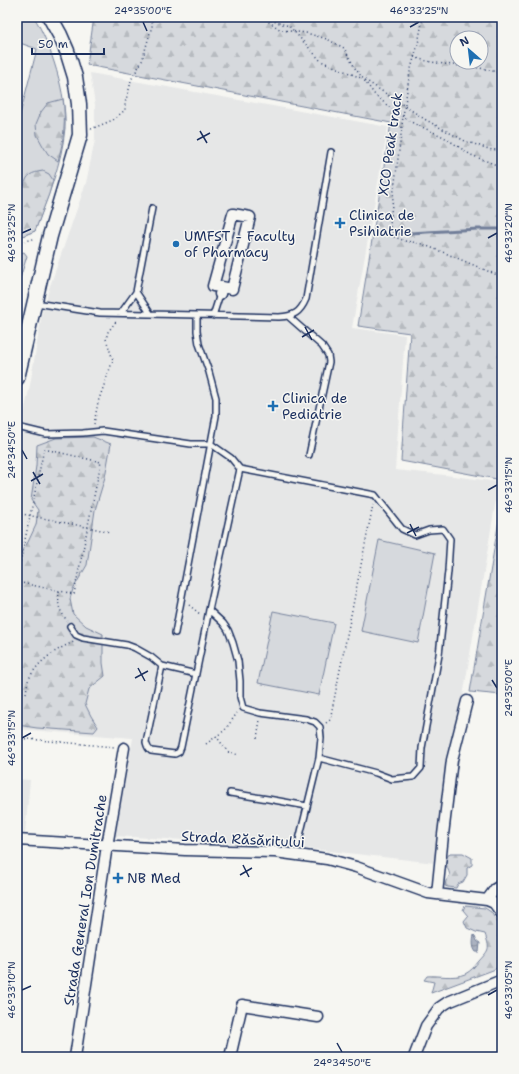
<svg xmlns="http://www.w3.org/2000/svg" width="519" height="1074" font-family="'Shantell Sans',sans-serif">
<defs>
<pattern id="forest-firs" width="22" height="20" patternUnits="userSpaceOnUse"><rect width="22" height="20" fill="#d6d9dd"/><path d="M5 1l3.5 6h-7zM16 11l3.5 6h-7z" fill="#b7bbc0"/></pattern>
<pattern id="water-waves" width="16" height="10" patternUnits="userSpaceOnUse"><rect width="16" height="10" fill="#abb2c0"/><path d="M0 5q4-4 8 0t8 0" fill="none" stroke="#8a919f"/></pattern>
</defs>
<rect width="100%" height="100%" fill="#f6f6f2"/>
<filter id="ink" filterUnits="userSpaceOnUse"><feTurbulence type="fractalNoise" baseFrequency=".025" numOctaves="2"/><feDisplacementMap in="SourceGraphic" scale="8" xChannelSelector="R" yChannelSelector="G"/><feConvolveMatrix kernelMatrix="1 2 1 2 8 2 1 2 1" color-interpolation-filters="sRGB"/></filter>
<g filter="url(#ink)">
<path fill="#e6e7e7" d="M90 73 388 127 352 328 405 335 395 470 445 475 499 482 435 863 321 850 185 840 115 836 133 738 17 729V445L30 385 42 313 50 286 86 183 95 140V105Z
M17 779 30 780 25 833H17Z"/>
<path fill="#d6d9dd" stroke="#78849e" d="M21 17H34C51 44 67 96 65 128 62 164 47 198 35 231L17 238V166L19 160 17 159V126L37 49 17 42V27Z
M24 252 27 256 17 288V254Z
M379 540 435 553 418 643 361 631Z
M273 611 334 623 319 695 258 683Z"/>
<path fill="url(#forest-firs)" stroke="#78849e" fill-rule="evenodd" d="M94 17H502V480L401 461 410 333 358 326 391 123 87 65ZM457 38H481V62H457Z
M63 99C66 120 64 140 58 161L48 154 43 146 37 135 36 124 41 112 48 103Z
M43 171 49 174 53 180 49 194 35 231 17 238V189L24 186C27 174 31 173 43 171Z
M93 437 111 444 105 477 95 510 87 565 73 589 70 599 73 614 86 626 103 634V663L105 676 89 689 85 704 91 716 98 727 94 732 37 728 17 725V675L20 670 17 661V560L28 542 36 525 38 510 31 500 36 466 37 445 56 438Z
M502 502V695L470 692Z
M450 853H463L472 858V865L467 868V875L463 882 458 884 456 888 448 887 445 886 446 881 450 875C447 865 442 863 450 853Z
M465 906 485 908 491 912 502 930V965L493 970 431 993 434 982 424 980 427 976C439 975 453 979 465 974 471 971 475 966 479 961 490 949 490 949 485 934L476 932 467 928 464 921 468 916 463 910Z"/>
<path fill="url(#water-waves)" stroke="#717e99" d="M474 935 475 936 477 941 480 943 479 952H476C472 947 473 941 474 935Z"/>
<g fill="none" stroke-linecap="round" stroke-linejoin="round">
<path stroke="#717e99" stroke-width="3" d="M393 234 478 229H502"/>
<defs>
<path id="lane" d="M136 292 152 208
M36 303 100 313 197 315
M121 313 136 292 150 313
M213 316 220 294
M289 317 322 346 328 355 329 362 309 455
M17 427 46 434 83 433 103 431 191 444H211L231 458 240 469 375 495 402 529 415 535 429 530 443 529 450 539 448 571 439 655 422 748 421 768 413 777 392 779 376 773 319 758
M209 610 223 623 228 630 233 643 238 661 240 681V697L243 708 260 713 306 719 315 722 320 727 321 738 319 758 298 844
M70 626 76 635 83 638 127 645 135 648 151 657 162 666 196 674
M175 633 216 416V398L209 372 199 344 197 331V315L279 317C294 316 300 313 306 299L331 152
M162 666 146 742C147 746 147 748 151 751L175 754 179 752 181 747 209 610 240 469
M230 793 268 799 307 806"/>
<path id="street" d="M220 294 222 287 232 289 250 217 233 214 213 286 222 287
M17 840 185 850 275 852 327 859 356 867 428 893 487 900 494 903 502 914
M437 894 443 835 452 760 467 701
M487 900 495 889 502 885
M75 1057 106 852 124 748
M230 1057 242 1005 318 1017
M414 1057 426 1026 439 1008 448 1002 502 980"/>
<path id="secondary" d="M17 378 50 236 80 135 79 104 75 77 67 51 60 35 50 17"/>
</defs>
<use href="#lane" stroke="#1b2f5e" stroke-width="8"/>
<use href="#street" stroke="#1b2f5e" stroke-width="13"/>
<use href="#secondary" stroke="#1b2f5e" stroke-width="17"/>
<path stroke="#1b2f5e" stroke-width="1.5" stroke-dasharray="1 3" stroke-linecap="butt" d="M259 17 263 18
M262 17 281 30 306 33 327 39 344 48 355 68 375 95 394 111 413 123 444 137 471 155 494 164 502 163
M423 17 418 44 410 72 403 116 401 135 391 213 390 226 392 236 405 241 419 243 445 253 502 277
M267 19 289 26 321 61 361 78
M414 57C442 68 474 63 502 74
M365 80 426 120 465 141 492 150 502 149
M91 129 113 120 125 110V103L130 86 131 80 142 61 152 26V17
M17 244 36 238
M94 424 98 402 113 360 106 339 108 332 117 320
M17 513 111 532
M17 578 44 449 101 462 74 594 17 582
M59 591C58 607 58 607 67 621
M189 605 201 615
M26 693C27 688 27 681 30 677 38 661 58 648 74 642
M326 723 330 720 373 505
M216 736 228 752 239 755
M17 738 114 747
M257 738 260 720
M206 744 225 730 237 713"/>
<use href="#lane" stroke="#f6f6f2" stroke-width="5"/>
<use href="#street" stroke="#f6f6f2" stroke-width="10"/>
<use href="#secondary" stroke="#f6f6f2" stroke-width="14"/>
</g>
</g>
<path fill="none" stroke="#1b2f5e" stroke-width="1.5" d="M143 22 147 31M410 27 419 22M200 131 207 143M197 140 210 133M22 233 31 229M488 238 497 233M305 327 312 340M302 337 314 330M22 450 27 459M33 472 40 484M31 481 43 474M488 490 497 485M410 524 416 536M407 533 419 527M138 668 145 681M135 678 148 671M492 680 497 688M22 738 31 733M243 865 249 877M240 875 252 868M22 990 31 986M488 995 497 990M337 1043 342 1052"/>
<g fill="#1f6fb2" stroke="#f6f6f2" stroke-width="1.5">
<path d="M338 217h4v4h4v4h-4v4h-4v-4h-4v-4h4z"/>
<circle cx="176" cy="244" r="4"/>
<path d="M271 400h4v4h4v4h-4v4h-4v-4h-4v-4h4z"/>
<path d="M116 872h4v4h4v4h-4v4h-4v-4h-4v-4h4z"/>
</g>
<g text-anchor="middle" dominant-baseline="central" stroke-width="3" stroke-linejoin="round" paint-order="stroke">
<g font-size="14" fill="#1b2f5e" stroke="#f6f6f2">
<text transform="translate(390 144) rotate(-82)">XCO Peak track</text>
<text transform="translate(243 839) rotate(3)">Strada Răsăritului</text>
<text transform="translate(85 900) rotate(-81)">Strada General Ion Dumitrache</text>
</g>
<g font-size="14" fill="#1b2f5e" stroke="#f6f6f2" text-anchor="start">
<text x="349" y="215">Clinica de<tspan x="349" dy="16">Psihiatrie</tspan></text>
<text x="184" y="236">UMFST - Faculty<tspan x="184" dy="16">of Pharmacy</tspan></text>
<text x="282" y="398">Clinica de<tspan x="282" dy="16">Pediatrie</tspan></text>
<text x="127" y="878">NB Med</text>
</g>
</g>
<rect width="519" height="1074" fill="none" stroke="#f6f6f2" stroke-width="44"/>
<g transform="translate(469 50) rotate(332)"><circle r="19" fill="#f6f6f2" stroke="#9ea6b7"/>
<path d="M0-3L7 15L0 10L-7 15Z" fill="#1f6fb2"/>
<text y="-6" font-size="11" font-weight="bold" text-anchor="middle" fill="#1b2f5e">N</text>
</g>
<path d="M32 48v6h72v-6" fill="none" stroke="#1b2f5e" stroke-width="2"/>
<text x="38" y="48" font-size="12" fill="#1b2f5e" stroke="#f6f6f2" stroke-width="3" paint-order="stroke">50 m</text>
<rect x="22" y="22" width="475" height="1030" fill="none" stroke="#1b2f5e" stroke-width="1.5"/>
<g font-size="10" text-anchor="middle" fill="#1b2f5e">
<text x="143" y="14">24°35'00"E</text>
<text x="419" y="14">46°33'25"N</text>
<text transform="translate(508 233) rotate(-90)" y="4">46°33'20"N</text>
<text transform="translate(11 233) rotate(-90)" y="4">46°33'25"N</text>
<text transform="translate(11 450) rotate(-90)" y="4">24°34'50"E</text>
<text transform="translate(508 485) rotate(-90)" y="4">46°33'15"N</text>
<text transform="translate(508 688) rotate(-90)" y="4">24°35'00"E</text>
<text transform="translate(11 738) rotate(-90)" y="4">46°33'15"N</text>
<text transform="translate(508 990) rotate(-90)" y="4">46°33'05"N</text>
<text transform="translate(11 990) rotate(-90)" y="4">46°33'10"N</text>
<text x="342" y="1066">24°34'50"E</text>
</g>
</svg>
